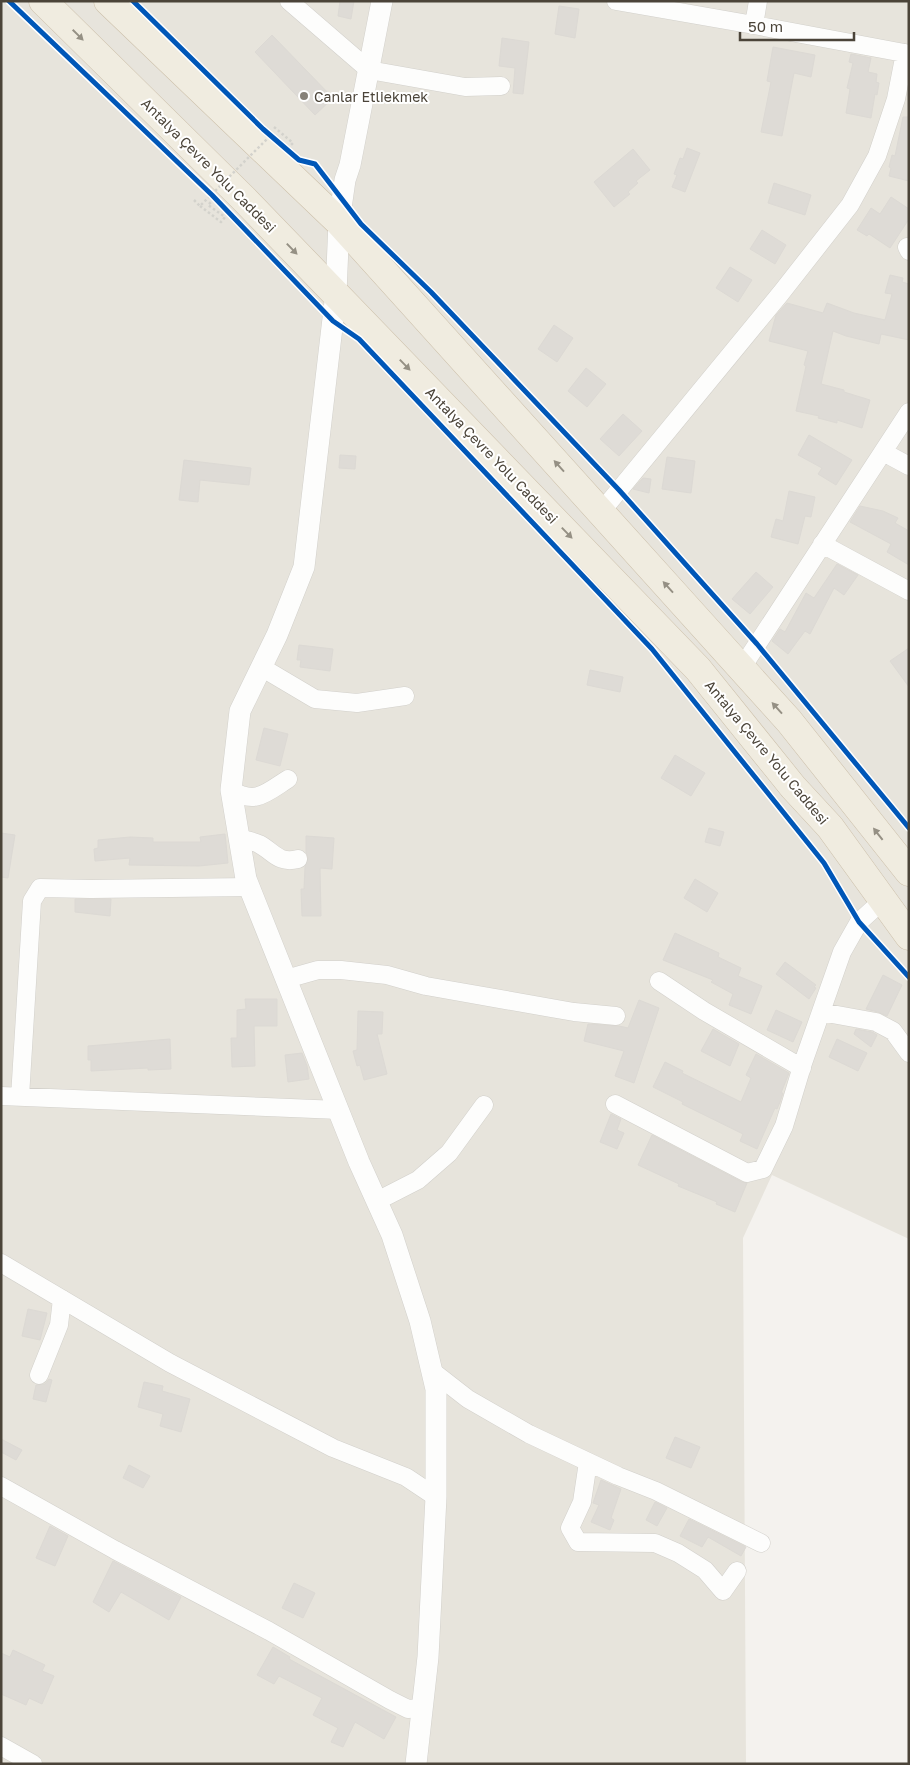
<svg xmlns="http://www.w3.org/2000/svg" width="910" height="1765" font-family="'Golos Text',sans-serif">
<rect width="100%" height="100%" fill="#f4f2ee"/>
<path fill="#e7e4dc" d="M1 1H909V1239L772 1175 743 1238 746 1764H1Z"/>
<path fill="#dedbd6" stroke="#dcd9d4" d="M340 1H354L351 19 338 16Z
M559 6 579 9 575 38 555 34Z
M272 35 333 98 315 115 255 52Z
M502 38 529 42 523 94 513 93 515 68 499 66Z
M773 47 815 55 811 77 794 73 782 136 761 132 771 82 767 81Z
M851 54 871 58 868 72 877 74 876 82 879 83 877 95 875 94 871 118 846 113 850 89 847 88 853 63 849 62Z
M903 117H909V181L889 176 891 168 889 167 892 155 895 156Z
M687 148 700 153 685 192 672 187 677 175 674 174 680 158 683 159Z
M633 149 650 170 636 181 638 183 628 192 630 194 614 207 594 182Z
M774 183 811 195 805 215 768 203Z
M891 197 909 209V219L890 248 869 234 867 236 857 230 871 208 880 214Z
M762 230 786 245 775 264 750 249Z
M730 267 752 280 738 302 716 288Z
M890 275 903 278 902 282 909 284V340L881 334 879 344 846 336 833 331 821 384 844 390V392L870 400 862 428 837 420V423L818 418 819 416 796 411 806 366 804 365 808 351 769 341 776 315 787 303 823 313 827 303 854 313 885 320 892 294 885 293Z
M554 325 573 338 557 362 538 349Z
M586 368 606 384 587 407 568 391Z
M623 414 642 431 619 456 600 439Z
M809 435 852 460 836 485 818 474 822 468 798 455Z
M340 455 356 456 355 469 339 468Z
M667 457 695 461 691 493 662 489Z
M184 460 251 468 249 485 200 480 198 502 179 500Z
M643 478 651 479 649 493 633 489Z
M789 491 815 497 811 517 805 516 798 544 771 537 776 519 783 521Z
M860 506 883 511 898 518 895 523 909 531V565L887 552 891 544 850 522Z
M837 564 858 575 844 595 834 588 810 634 805 631 788 654 772 641 780 629 785 632 806 593 814 598Z
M756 572 773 587 750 614 732 599Z
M299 645 333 649 330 671 300 667 301 660H297Z
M909 648V687L890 661Z
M590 670 623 677 620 692 587 685Z
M264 728 288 734 280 766 256 760Z
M675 755 705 773 691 796 661 778Z
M709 828 724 832 720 846 705 842Z
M1 833 15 835 8 878 1 877Z
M225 834 228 863 199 866 129 865 130 858 95 861 94 849 98 848V840L130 837 153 838V842H201L200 837Z
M306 836 334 838 332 869 320 868 321 916H302L301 889H304L305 867 308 858 306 852Z
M695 879 718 893 707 912 684 898Z
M75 899H111L110 916 75 912Z
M675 933 719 953 718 957 741 968 738 976 762 986 751 1014 729 1005 733 994 711 982 713 980 663 960Z
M785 962 816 985 814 987 816 988 809 999 776 974Z
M883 975 902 985 887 1016 878 1012 866 1009Z
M245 999H277V1026H254L255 1066 232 1067 231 1038H237V1010L246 1009Z
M639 1000 659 1008 634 1083 615 1076 624 1051 584 1041 588 1024 619 1026 628 1028Z
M776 1010 802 1022 793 1042 767 1030Z
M358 1011 383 1012 382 1034H377L387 1074 364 1080 360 1065 357 1066 353 1051 357 1050Z
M713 1029 739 1044 730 1066 701 1051Z
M856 1029 872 1032 877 1035 871 1047 854 1034Z
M170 1039 171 1069 148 1070V1068L91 1071V1060H88V1046Z
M837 1039 867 1053 858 1071 829 1057Z
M302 1053 307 1066 309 1079 288 1082 285 1055Z
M756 1054 789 1073 781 1093H783L780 1102 777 1109 775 1108 757 1149 740 1141 743 1134 682 1104 683 1102 653 1087 665 1062 683 1071 682 1073 741 1102 751 1078 746 1075Z
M611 1114 621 1119 617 1130 624 1133 617 1149 600 1142Z
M652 1135 742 1182 747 1183 735 1212 716 1204 717 1202 678 1186 679 1184 638 1165Z
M28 1309 47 1313 40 1340 22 1336Z
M49 1379 52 1380 46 1402 33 1399 36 1385 45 1384Z
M144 1382 163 1386 162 1391 190 1399 181 1432 160 1426 163 1414 138 1407Z
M675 1437 700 1447 691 1468 666 1458Z
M1 1439 22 1450 16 1460 1 1452Z
M129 1465 150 1476 143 1488 123 1478Z
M601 1480 621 1489 611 1518 614 1520 610 1530 591 1522 599 1505 593 1503Z
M655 1502 667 1508 657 1526 646 1520Z
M689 1519 746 1547 741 1556 708 1537 702 1547 680 1536Z
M50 1526 68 1536 55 1566 36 1558Z
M113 1561 181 1597 169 1620 121 1592 109 1612 93 1602Z
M294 1583 315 1593 303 1618 282 1608Z
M273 1647 290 1657 289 1659 396 1717 384 1739 355 1722 343 1747 331 1742 338 1728 313 1715 322 1698 279 1676 274 1684 257 1675Z
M13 1650 45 1665 42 1671 54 1676 42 1704 29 1698 26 1705 1 1694V1653L10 1657Z"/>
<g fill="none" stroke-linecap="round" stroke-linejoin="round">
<defs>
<path id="minor" d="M289 1 369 70 465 87 501 86
M616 1 754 25 909 54
M754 25 758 1
M907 247 909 251
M883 452 909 466
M601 512 781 293 850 205 877 156 896 99 905 53
M822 544 909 591
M261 667 315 699 357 703 405 696
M741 669 909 412
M231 790C256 805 266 793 288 779
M239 838C245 840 253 841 259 844 274 852 278 864 298 859
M286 979 318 970H341L387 975 426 986 574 1012 616 1016
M659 981 704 1011 802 1068
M821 1012 876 1022 893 1031 909 1053
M1 1096 339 1110
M20 1097 32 901 40 888 91 889 250 887
M615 1104 747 1173 763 1169 784 1126 803 1063 842 952 859 922 882 901
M377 1201 418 1180 449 1153 484 1105
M1 1263 170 1363 333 1448 406 1477 436 1497
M432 1371 468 1399 529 1434 618 1476 656 1491 761 1543
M39 1375 59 1325 62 1299
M588 1462 582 1502 570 1528 578 1542 655 1543 678 1553 705 1570 723 1591 737 1571
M1 1486 115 1550 269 1631 390 1700 408 1709 422 1708
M1 1746 33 1764"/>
<path id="tertiary" d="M382 1 350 165 345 180 339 222 336 293 304 567 277 635 240 711 231 790 246 879 359 1162 392 1235 420 1321 436 1389V1497L428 1657 416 1764"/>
<path id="trunk" d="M43 1 243 198 698 669 793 787 830 827 909 936
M108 1 339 222 789 721 909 872"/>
</defs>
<use href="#minor" stroke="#d2d0cb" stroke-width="19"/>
<use href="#tertiary" stroke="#d2d0cb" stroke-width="22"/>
<use href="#trunk" stroke="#ccbfa9" stroke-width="29"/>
<path stroke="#d3d2cc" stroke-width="2.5" stroke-dasharray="2.5 2.5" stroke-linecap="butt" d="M274 127 293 143 290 146
M200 206 221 222 225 217 208 205 214 199"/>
<use href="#minor" stroke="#fdfdfc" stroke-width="18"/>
<use href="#tertiary" stroke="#fdfdfc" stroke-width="21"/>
<use href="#trunk" stroke="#f0ece0" stroke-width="28"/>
<path stroke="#d3d2cc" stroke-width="2.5" stroke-dasharray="2.5 2.5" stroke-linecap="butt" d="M194 200 200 206 272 134 269 130"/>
<defs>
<path id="cycleway" d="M9 1 212 195 333 321 359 339 652 649 824 863 859 922 909 977
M133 1 263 129 299 160 315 164 361 224 431 292 619 490 757 644 909 828"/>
</defs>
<use href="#cycleway" stroke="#fff" stroke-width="8"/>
<use href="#cycleway" stroke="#0057b8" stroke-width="5"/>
</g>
<defs><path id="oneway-solid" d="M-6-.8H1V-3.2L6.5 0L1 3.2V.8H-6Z" transform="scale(1.25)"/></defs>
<g fill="#959084">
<use href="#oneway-solid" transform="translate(78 35) rotate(45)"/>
<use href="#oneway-solid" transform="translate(292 249) rotate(46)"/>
<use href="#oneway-solid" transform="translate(405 365) rotate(46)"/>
<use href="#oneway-solid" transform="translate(559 466) rotate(-132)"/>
<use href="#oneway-solid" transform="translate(567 533) rotate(46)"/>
<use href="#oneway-solid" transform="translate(668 587) rotate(-132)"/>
<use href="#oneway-solid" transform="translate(777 708) rotate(-132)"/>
<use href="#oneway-solid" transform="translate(878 834) rotate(-128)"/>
</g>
<circle fill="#868178" stroke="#fff" stroke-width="2" cx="304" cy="96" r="5"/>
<g text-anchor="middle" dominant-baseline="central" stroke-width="4" stroke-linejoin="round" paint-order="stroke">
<g font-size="14" fill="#4b4439" stroke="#fff" text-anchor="start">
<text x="314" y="96">Canlar Etliekmek</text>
</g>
<g font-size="14" fill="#4b4439" stroke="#fff">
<text transform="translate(209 165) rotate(45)">Antalya Çevre Yolu Caddesi</text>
<text transform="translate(492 455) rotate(46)">Antalya Çevre Yolu Caddesi</text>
<text transform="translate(767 752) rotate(50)">Antalya Çevre Yolu Caddesi</text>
</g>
</g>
<rect width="910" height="1765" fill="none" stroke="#4b4439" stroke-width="5"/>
<path d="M740 32v8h114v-8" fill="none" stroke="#4b4439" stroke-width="2.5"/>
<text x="748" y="32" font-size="15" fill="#4b4439" stroke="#ffffff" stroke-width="4" paint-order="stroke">50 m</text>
</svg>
